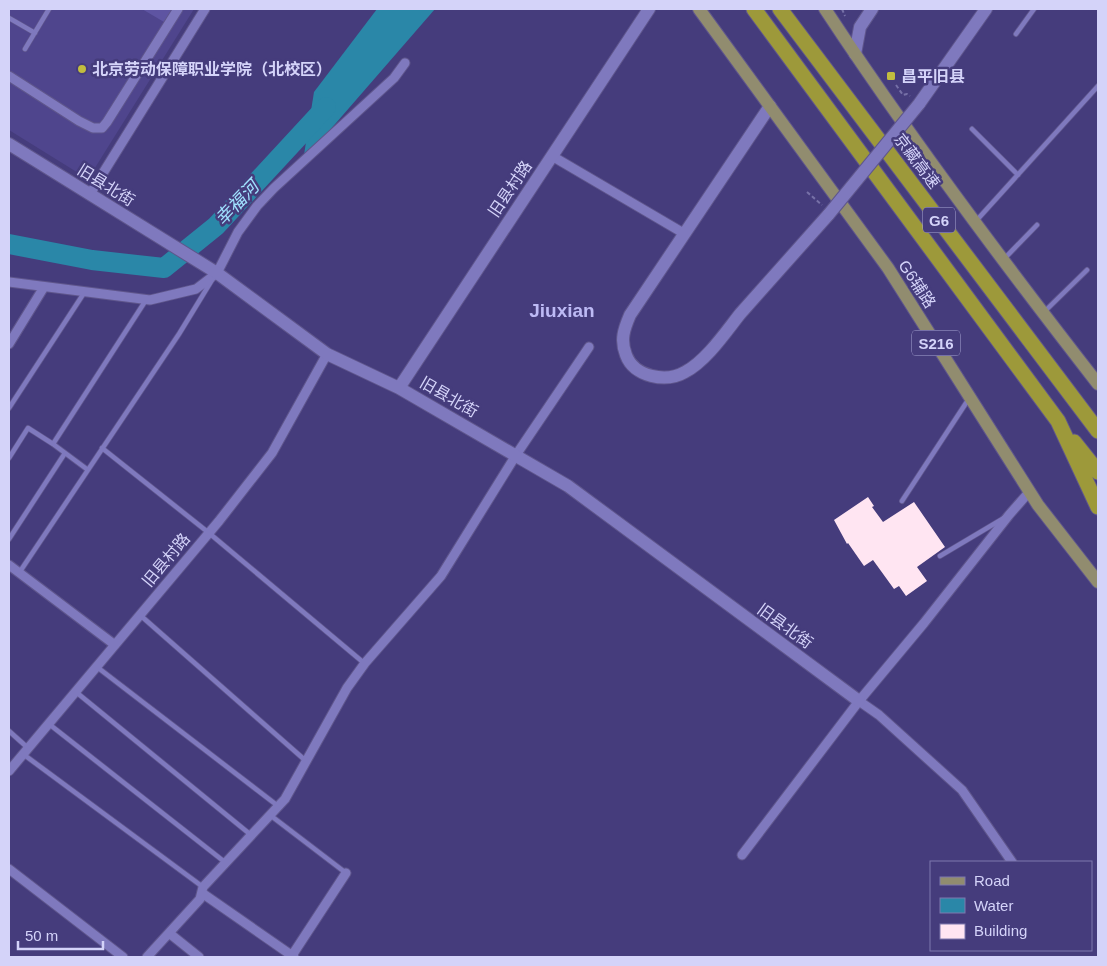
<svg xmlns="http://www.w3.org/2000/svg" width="1107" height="966" font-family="Arial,'Noto Sans SC',sans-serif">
<rect width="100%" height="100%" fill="#453c7c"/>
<path fill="#4f458d" d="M9 9H194L88 179 9 130Z"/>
<path fill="#5e54a2" d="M142 9H172L164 22Z"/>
<path fill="#2a87a8" d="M377 9H435L303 161 314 92Z"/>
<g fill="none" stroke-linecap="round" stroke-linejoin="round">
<path stroke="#2a87a8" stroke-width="20" d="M9 244 92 260 164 268 216 226 326 107"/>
</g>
<path fill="#ffe5f2" d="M868 497 874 506 872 507 883 522 914 502 945 547 917 567 927 581 906 596 899 586 894 589 873 560 864 566 848 543 847 544 834 520Z"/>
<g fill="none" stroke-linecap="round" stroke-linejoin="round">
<defs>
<path id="lane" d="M9 18 35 33
M1016 34 1034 9
M25 49 49 9
M972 129 1018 175
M976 221 1098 86
M1004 259 1037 225
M1044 312 1087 270
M9 408 84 293
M53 444 88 470
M102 448 209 533 364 663
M9 458 28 428 53 444 146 300
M902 501 968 400
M9 539 65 453
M940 556 1004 518
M19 573 179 334 212 280
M140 615 306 761
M97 667 278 806
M76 692 251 835
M49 724 226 863
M9 731 28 748
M23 754 203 887
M270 815 346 873"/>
<path id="street" d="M9 76 79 121 93 128H102L107 122 178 9
M552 156 685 234
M90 194 205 9
M9 282 150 300 196 289 217 273 238 232 257 206 274 188 394 78 405 63
M9 344 44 287
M9 565 115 645
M859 701 879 715 962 790 1012 862
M9 771 219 521 272 453 327 354
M742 855 859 701 924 623 1009 515 1030 491
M9 869 123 957
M202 893 294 957
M169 933 199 957
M147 957 200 899 203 887 285 799 347 688 365 663 441 576 516 455 589 347
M291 957 346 873"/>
<path id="secondary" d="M855 54 860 27 872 9
M919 104 986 9
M770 106 630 315C624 329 620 340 626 355 634 377 666 383 685 372 706 361 725 333 740 314 769 281 799 248 829 214
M9 144 217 273 327 354 399 388 568 486 859 701
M399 388 649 9"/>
<path id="primary" d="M699 9 888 268 1038 505 1098 582
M825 9C910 138 1003 262 1098 384"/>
<path id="highway" d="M754 9 1058 421 1098 507
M780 9 1098 431
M1074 442 1098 472"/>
</defs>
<use href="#lane" stroke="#5f568c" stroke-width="6"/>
<use href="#street" stroke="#5f568c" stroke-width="11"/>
<use href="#secondary" stroke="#5f568c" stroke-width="14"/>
<use href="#primary" stroke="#5f568c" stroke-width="14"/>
<use href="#highway" stroke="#5f568c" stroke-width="17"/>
<path stroke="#7670a7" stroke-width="2" stroke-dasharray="4 2.5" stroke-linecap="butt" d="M842 9 845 16
M896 85 903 95 907 94 910 96
M807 192 822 205"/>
<use href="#lane" stroke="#7f79be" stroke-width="4.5"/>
<use href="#street" stroke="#7f79be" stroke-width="9"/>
<use href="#secondary" stroke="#7f79be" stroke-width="12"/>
<use href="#primary" stroke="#918c6f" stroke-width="12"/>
<use href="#highway" stroke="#9d993a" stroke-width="15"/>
<defs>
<path id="secondary-bridge" d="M829 214 919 104"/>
</defs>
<use href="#secondary-bridge" stroke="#5f568c" stroke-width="14" stroke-linecap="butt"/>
<use href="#secondary-bridge" stroke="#7f79be" stroke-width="12"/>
</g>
<g fill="#c2bd3f" stroke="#453c7c" stroke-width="2">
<circle cx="82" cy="69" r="5"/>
<rect x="886" y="71" width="10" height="10" rx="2.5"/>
</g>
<g text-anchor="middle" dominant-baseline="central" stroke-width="5" stroke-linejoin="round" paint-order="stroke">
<g fill="#453c7c" stroke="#a9a6d4" stroke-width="1">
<rect x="923" y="207.5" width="32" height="25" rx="4"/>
<rect x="912" y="330.5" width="48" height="25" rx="4"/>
</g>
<g font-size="15" font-weight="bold" fill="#d4d3f9">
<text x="939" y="220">G6</text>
<text x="936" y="343">S216</text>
</g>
<g font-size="16" font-weight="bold" fill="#d4d3f9" stroke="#453c7c" text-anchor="start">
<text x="92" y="69">北京劳动保障职业学院（北校区）</text>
<text x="901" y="76">昌平旧县</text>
</g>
<g font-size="16" fill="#d4d3f9" stroke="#453c7c">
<text transform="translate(917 161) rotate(53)">京藏高速</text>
<text transform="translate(106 185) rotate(32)">旧县北街</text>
<text transform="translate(510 189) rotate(-56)">旧县村路</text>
<text transform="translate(917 284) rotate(57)">G6辅路</text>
<text transform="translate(449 397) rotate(30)">旧县北街</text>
<text transform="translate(166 560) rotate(-50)">旧县村路</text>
<text transform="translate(785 626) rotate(36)">旧县北街</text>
</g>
<g font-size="18" font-style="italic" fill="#a0e2ff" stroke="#453c7c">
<text transform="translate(237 203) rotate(-46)">幸福河</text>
</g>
<g font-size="19" font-weight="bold" fill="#bdbaf5" stroke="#453c7c">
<text x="562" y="310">Jiuxian</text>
</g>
</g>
<rect width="1107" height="966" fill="none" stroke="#d4d3f9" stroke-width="20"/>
<rect x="930" y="861" width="162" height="90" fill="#453c7c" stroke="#7e78ae"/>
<rect x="940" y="877" width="25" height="8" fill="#918c6f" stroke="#7e78ae"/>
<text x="974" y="886" font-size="15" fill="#d4d3f9">Road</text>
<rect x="940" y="898" width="25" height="15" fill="#2a87a8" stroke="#7e78ae"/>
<text x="974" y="911" font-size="15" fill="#d4d3f9">Water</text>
<rect x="940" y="924" width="25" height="15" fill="#ffe5f2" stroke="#7e78ae"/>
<text x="974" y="936" font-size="15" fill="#d4d3f9">Building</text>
<path d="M18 941v8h85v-8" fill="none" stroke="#d4d3f9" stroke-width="2.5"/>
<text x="25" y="941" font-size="15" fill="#d4d3f9" stroke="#453c7c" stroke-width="4" paint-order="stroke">50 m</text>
</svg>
